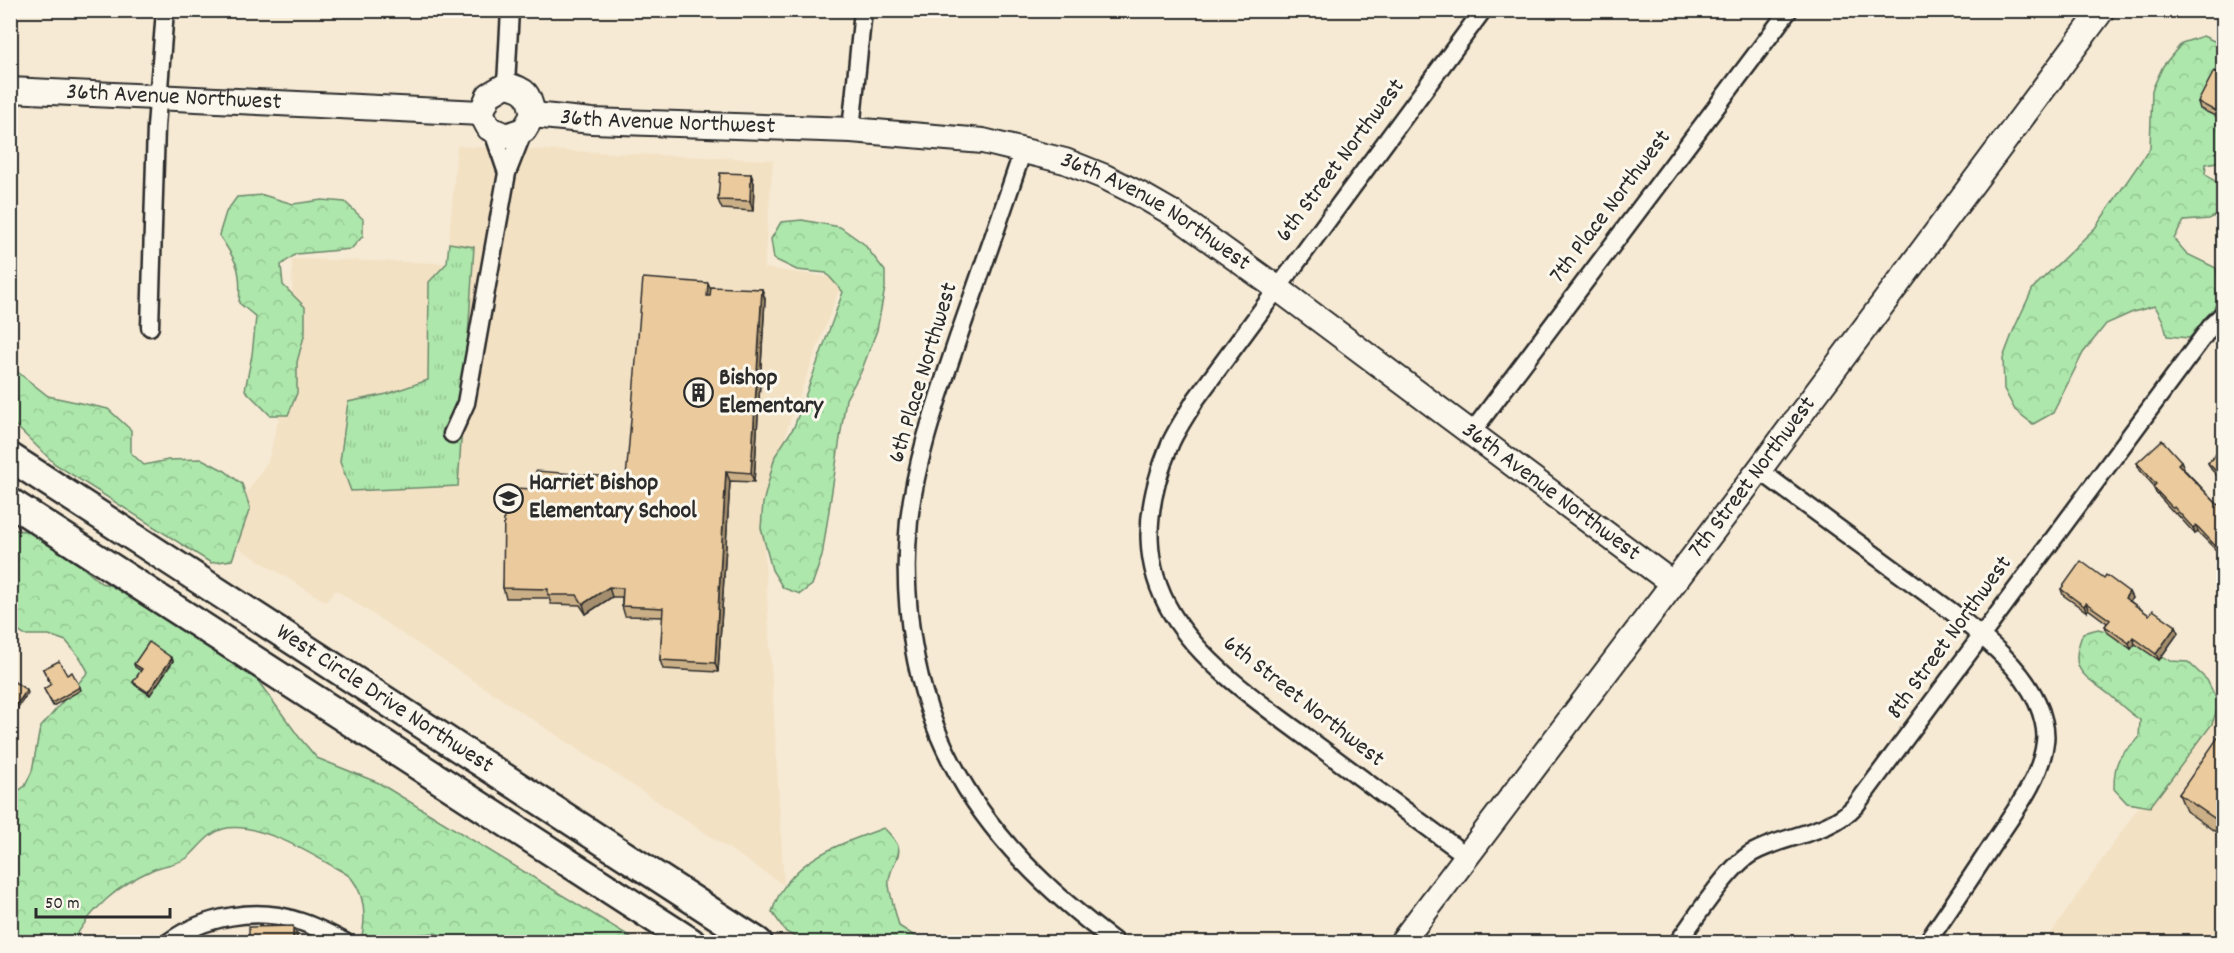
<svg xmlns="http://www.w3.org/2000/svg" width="2234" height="953" font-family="Dekko,sans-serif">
<defs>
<pattern id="grass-tufts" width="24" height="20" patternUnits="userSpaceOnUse" patternTransform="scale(1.5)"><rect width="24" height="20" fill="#ade7ab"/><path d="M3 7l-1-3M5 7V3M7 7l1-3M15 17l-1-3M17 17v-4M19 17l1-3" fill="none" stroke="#95c693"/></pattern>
<pattern id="forest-crowns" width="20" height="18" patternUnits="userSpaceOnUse" patternTransform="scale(1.5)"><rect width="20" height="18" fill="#ade7ab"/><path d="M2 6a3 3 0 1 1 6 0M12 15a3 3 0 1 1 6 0" fill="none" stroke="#95c693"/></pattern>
</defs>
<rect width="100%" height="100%" fill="#f6ead4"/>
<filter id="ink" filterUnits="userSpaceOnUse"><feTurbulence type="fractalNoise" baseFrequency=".0167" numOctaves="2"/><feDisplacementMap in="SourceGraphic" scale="12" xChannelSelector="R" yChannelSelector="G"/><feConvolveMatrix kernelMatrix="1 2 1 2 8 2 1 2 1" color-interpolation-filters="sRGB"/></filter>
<g filter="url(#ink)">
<path fill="#f3e1c4" d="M457 146 773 160 764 268 843 279 787 429 764 546 784 885 336 590 326 602 218 535 268 461 293 362 292 259 447 263Z
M2223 685V942H2045Z"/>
<path fill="url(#grass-tufts)" stroke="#6c896b" stroke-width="1.5" d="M449 243 474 247 458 486 351 491 340 462 348 402 387 394 428 380 429 282 447 263Z"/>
<path fill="url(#forest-crowns)" stroke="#6c896b" stroke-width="1.5" d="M2203 36 2223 45V158L2222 161 2206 164 2205 174 2223 187V212L2209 219 2184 221 2174 239 2187 254 2216 268 2221 293 2210 317 2189 338 2167 336 2163 321 2155 306 2133 312 2106 324 2083 353 2053 413 2033 424 2015 410 2004 389 2003 358 2014 329 2033 288 2095 228 2150 148 2152 90 2163 66 2182 43Z
M263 195 293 204 322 200 345 202 363 219V236L351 249 296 254 281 265 283 285 305 307V333L297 362V393L288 415H270L245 390 252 355 256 317 239 303C242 269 237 262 219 235L226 212 237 197Z
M802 220 840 227 864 244 885 271V288L877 330 861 372 846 399 822 556 812 585 800 594 783 588 772 570 761 528 763 503 775 456 794 427 843 292 826 273 797 270 774 259 771 239 781 222Z
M10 366 48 396 108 409 131 430V453L144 465 168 460 202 459 225 471 242 484 250 508 232 560 211 563 55 464 11 421Z
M15 530 29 531 81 566 101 583 126 589 253 674 299 737 317 758 379 783 639 942H454L435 933 412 935 402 942H357L361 940C366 919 366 897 352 879 348 873 336 869 329 864 303 849 254 821 223 829 208 833 198 849 187 858 178 864 163 865 152 870 120 884 89 910 73 942H11V796L25 786 32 771 40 728 88 672 81 659 66 641 49 635H24L11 626 10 532Z
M2098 629 2125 636 2171 661 2188 662 2207 680 2219 704 2212 724 2150 807 2127 803 2114 789C2114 761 2118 756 2139 738L2140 720C2129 713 2121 705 2111 696 2084 674 2067 672 2083 633Z
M884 828C910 854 895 852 889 879 887 888 897 916 899 926L924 942H804L786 932 772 912C788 860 837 845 884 828Z"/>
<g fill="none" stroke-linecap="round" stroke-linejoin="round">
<defs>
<path id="street" d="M506 85 510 10
M492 129 507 173 524 130
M851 130 863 10
M1023 150C1002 213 980 275 958 338 938 398 916 458 909 521 901 601 914 691 952 763 989 836 1050 893 1115 942
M150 327 156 127 165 10
M1472 432 1789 10
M452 434 466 403 507 173
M1759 470 1952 612C1983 637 2020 665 2037 702 2042 713 2047 730 2045 742 2041 780 2011 816 1991 847 1970 879 1949 911 1927 942
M1467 856C1412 816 1357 775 1303 735 1193 655 1108 590 1171 442 1178 427 1188 413 1196 399L1483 10
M169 942C204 916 257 907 298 921 315 926 330 934 345 942
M1678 942C1695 919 1729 866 1752 853 1786 834 1829 835 1856 805L2212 325 2224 313"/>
<g id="secondary">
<path d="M506 85C526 89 529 94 533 115L524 130 506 136 489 128 481 113 489 95Z"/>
<path id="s1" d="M10 90 481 113"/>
<path id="s2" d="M533 115 592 121 851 130 983 141 1065 161 1105 177 1141 195 1174 214 1277 288 1672 583"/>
<path id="s3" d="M1402 942 1759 470 2102 10"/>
</g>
<g id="primary">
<path id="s4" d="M10 457 758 942"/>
<path d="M10 502 691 942"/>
</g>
</defs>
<use href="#street" stroke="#2b2b2b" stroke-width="21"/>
<use href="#secondary" stroke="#2b2b2b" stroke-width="28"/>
<use href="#primary" stroke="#2b2b2b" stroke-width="32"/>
<use href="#street" stroke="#fbf7ec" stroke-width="16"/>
<use href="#secondary" stroke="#fbf7ec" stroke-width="24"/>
<use href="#primary" stroke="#fbf7ec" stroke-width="27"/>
</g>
<path fill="#caaf87" stroke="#2b2b2b" stroke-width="1.5" d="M2223 76V124L2222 119 2200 109 2198 102Z
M751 174 754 183 753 211 722 209 718 200Z
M708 283 711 290 762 289 765 299 754 482 730 481 718 672 663 669 660 660 663 617 625 616 622 606V597H612L586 614 580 605 551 604 549 598H506L503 588 510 508 535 489 626 478Z
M2223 447V482L2211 469 2208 463Z
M2181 461 2184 468H2183L2218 505H2223V557L2198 532 2195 534 2176 513 2175 514 2156 493 2153 487 2154 486 2139 469 2137 463Z
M2061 589 2129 592 2132 598 2130 601 2149 615 2176 626 2178 633 2159 660 2135 644 2131 649 2107 632 2105 626 2107 623 2088 609 2087 612 2063 595Z
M172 658 173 661 150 695 135 685 133 682 141 671 135 667 134 664Z
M43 669 67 675 80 687 81 690 53 706 44 689 51 685Z
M2223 739V837L2186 811 2179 794Z"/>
<path fill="#a48e6e" stroke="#2b2b2b" stroke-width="1.5" d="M751 174 754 183 753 211 750 201Z
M708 283 712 292 711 306 707 296Z
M762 289 765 299 754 482 751 473Z
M2181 461 2184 468 2180 470 2178 464Z
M726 471 730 481 718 672 715 663Z
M2196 525 2198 532 2195 534 2193 528Z
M609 587 612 597 586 614 583 604Z
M2129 592 2132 598 2127 604 2125 598Z
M2086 603 2088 609 2087 612 2084 606Z
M2176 626 2178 633 2159 660 2156 654Z
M2133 637 2135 644 2131 649 2129 643Z
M172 658 173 661 150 695 148 692Z
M27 690 28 693 11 718 10 714Z
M293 926 297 935V942H293Z"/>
<path fill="#ebcb9d" stroke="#2b2b2b" stroke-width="1.5" d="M2214 71 2223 76V119L2221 118 2223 115 2198 102Z
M720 173 751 174 750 201 718 200Z
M643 278 708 283 707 296H710L711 287 762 289 751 473 726 471 715 663 660 660 663 608 622 606 623 588 609 587 583 604 577 595H548V589L503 588 504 509 510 508 512 488 535 489 536 471 626 478Z
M2162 440 2181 461 2178 464 2218 505 2221 503 2223 505V554L2196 525 2193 528 2174 507 2173 508 2153 487 2156 484 2137 463Z
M2223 447V478L2208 463Z
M2081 561 2104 578 2106 575 2129 592 2125 598 2149 615 2153 610 2176 626 2156 654 2133 637 2129 643 2105 626 2110 620 2086 603 2084 606 2061 589Z
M149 642 172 658 148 692 133 682 142 669 134 664Z
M59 661 67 675 72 672 80 687 52 703 44 689 51 684 43 669Z
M10 679 27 690 10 714Z
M2219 736 2223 739V824L2179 794Z
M293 926V942H249V927Z"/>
</g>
<defs>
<symbol id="building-ring" viewBox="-11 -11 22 22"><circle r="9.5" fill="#fbf7ec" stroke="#2b2b2b" stroke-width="1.5"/><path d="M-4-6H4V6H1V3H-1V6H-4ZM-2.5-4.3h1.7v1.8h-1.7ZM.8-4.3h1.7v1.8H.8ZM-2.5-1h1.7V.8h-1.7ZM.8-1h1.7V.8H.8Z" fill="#2b2b2b"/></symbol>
<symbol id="school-ring" viewBox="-11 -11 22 22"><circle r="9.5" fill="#fbf7ec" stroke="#2b2b2b" stroke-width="1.5"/><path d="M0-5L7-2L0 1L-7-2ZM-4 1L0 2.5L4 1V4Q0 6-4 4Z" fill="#2b2b2b"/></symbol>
</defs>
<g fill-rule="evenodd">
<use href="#building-ring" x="682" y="376" width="33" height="33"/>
<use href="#school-ring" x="492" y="482" width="33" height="33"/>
</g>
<g text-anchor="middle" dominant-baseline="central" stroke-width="6" stroke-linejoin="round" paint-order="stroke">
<g font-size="24" fill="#2b2b2b" stroke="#fbf7ec">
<text stroke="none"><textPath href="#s1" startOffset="164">36th Avenue Northwest</textPath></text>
<text stroke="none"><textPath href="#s2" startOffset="135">36th Avenue Northwest</textPath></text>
<text transform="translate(1341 161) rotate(-53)">6th Street Northwest</text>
<text transform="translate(1611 207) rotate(-53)">7th Place Northwest</text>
<text stroke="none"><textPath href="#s2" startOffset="639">36th Avenue Northwest</textPath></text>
<text transform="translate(924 373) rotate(-73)">6th Place Northwest</text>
<text stroke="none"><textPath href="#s3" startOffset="582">7th Street Northwest</textPath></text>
<text stroke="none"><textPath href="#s2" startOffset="1125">36th Avenue Northwest</textPath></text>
<text transform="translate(1950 638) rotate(-54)">8th Street Northwest</text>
<text stroke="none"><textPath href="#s4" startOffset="446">West Circle Drive Northwest</textPath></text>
<text transform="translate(1303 702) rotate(38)">6th Street Northwest</text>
</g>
<g font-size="24" font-weight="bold" fill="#2b2b2b" stroke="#fbf7ec" text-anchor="start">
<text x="719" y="379">Bishop<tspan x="719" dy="28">Elementary</tspan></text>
<text x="529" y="484">Harriet Bishop<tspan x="529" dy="28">Elementary School</tspan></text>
</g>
</g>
<rect width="2234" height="953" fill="none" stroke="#fbf7ec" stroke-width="36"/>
<rect x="18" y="18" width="2198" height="917" fill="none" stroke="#2b2b2b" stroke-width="2" filter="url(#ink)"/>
<path d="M36 908v9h134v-9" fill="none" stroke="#2b2b2b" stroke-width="3"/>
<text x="45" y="908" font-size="18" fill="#2b2b2b" stroke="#fbf7ec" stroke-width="4.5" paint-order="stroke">50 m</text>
</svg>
